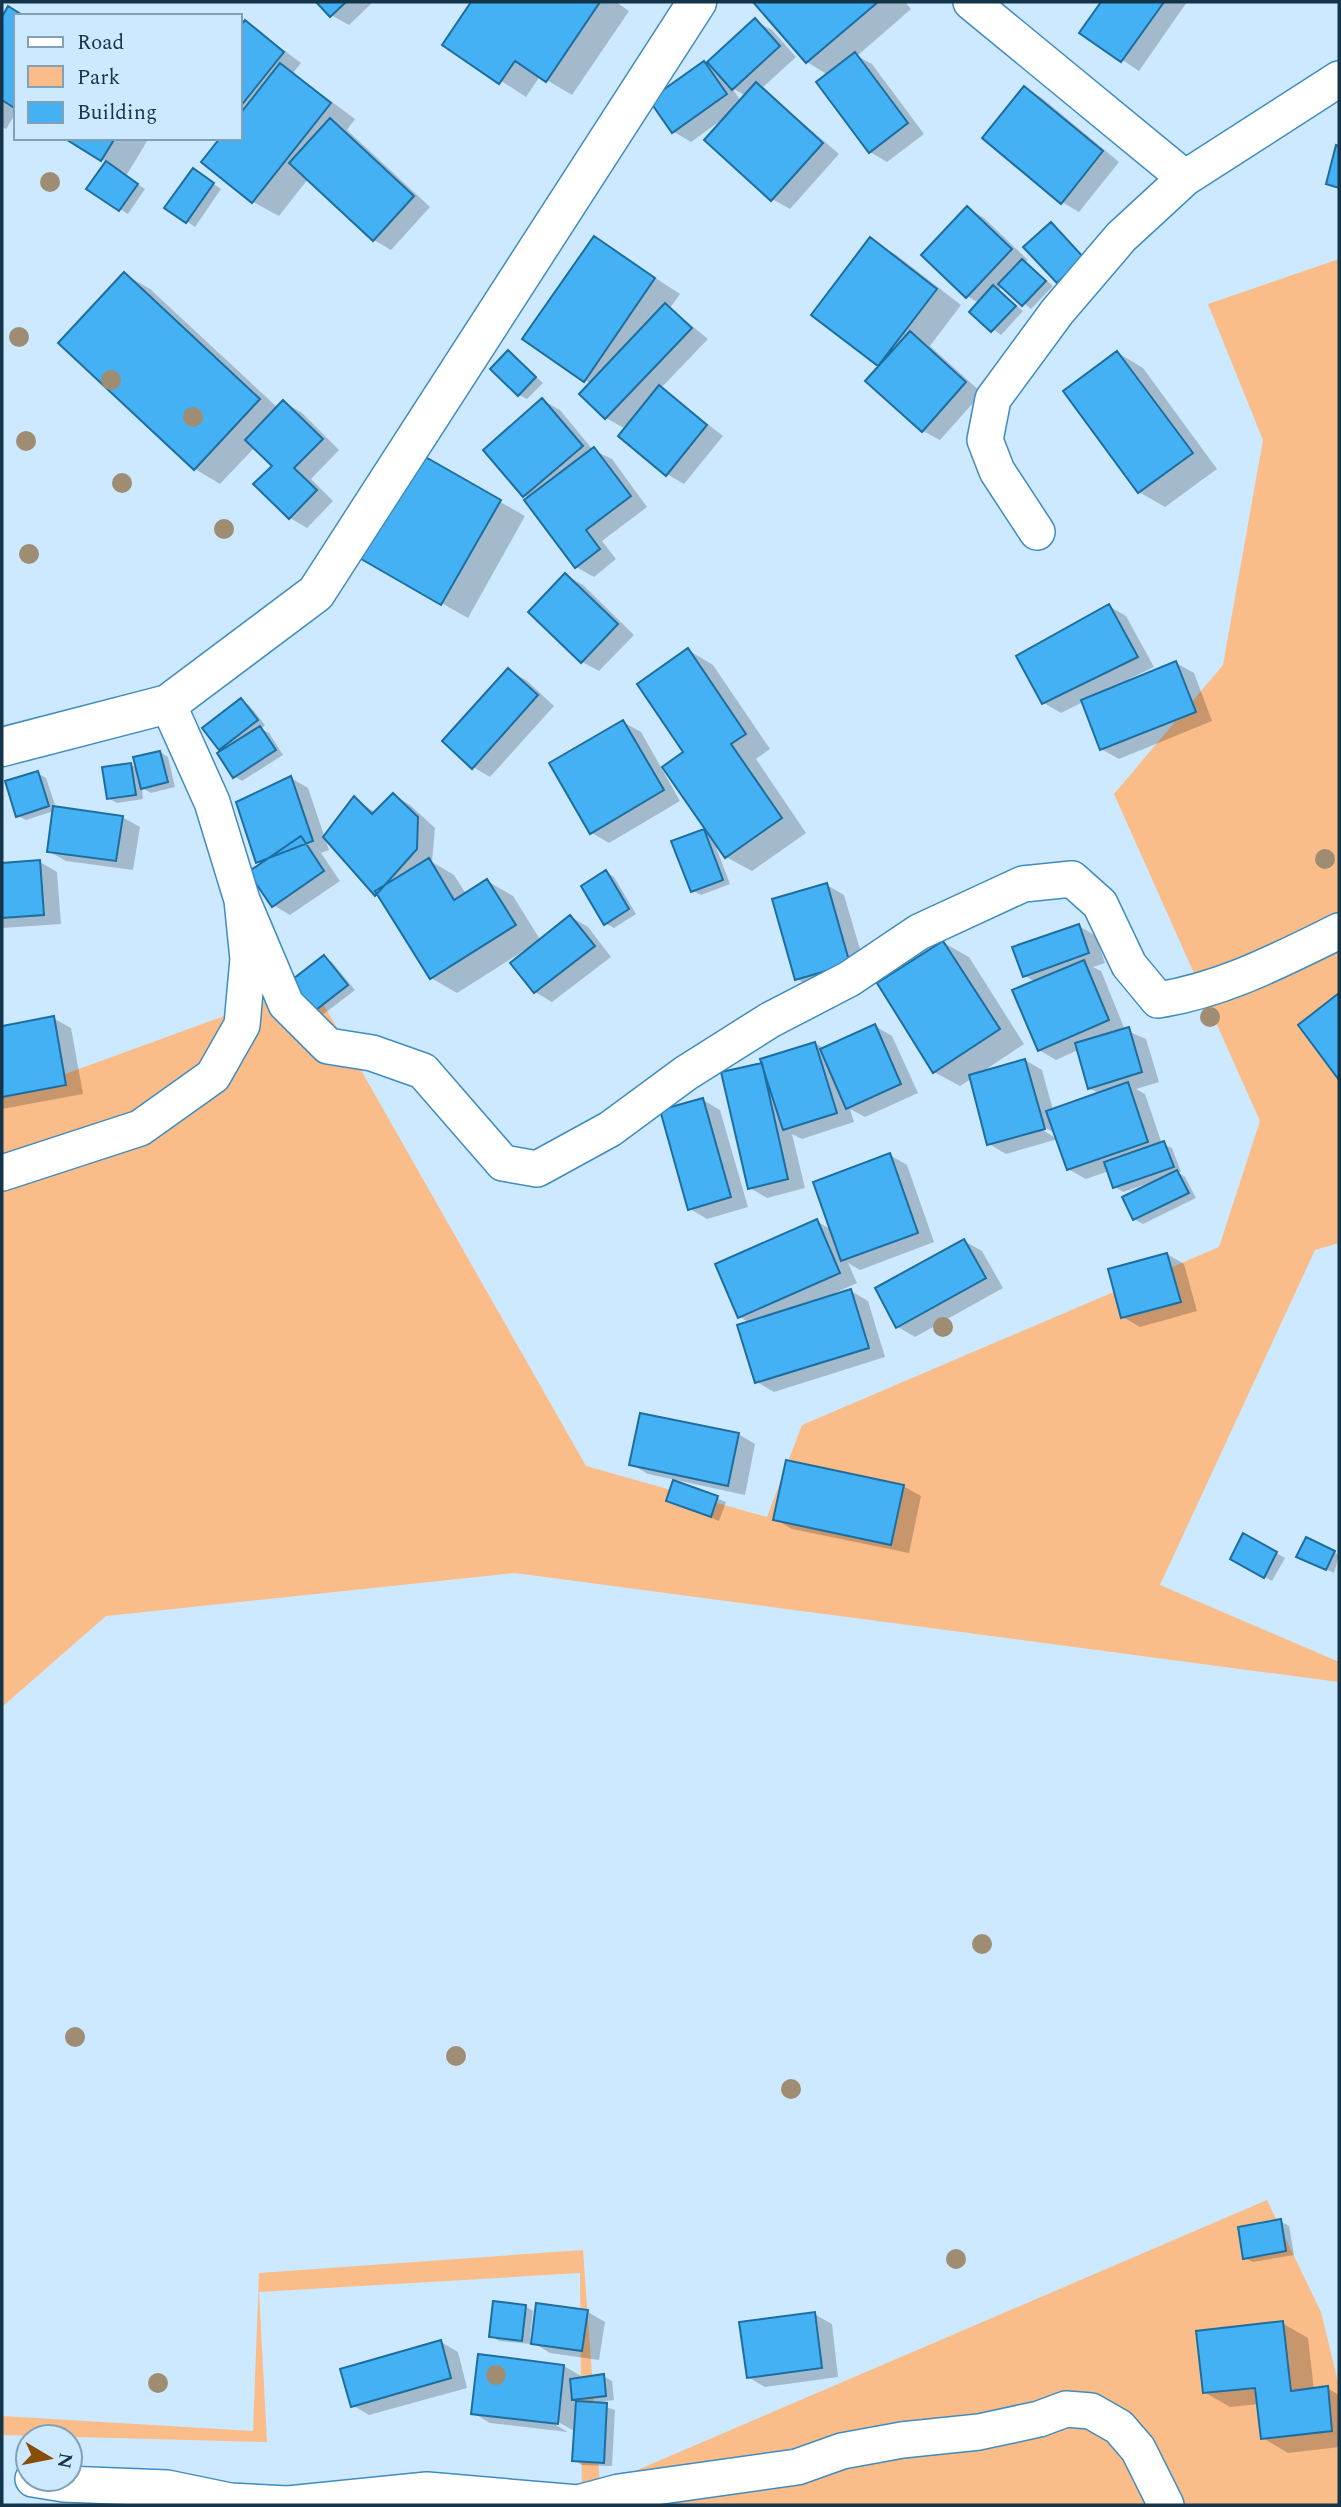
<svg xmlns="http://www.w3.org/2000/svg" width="1341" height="2507" font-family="Spectral,serif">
<rect width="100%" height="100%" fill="#cce9ff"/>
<path fill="#fabc88" d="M1339 259V1243L1315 1250 1160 1585 1339 1662V1682L515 1573 106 1616 2 1707V1097L312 984 586 1466 767 1517 802 1425 1219 1247 1260 1121 1114 794 1223 665 1263 440 1208 304Z
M1267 2200 1321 2312 1339 2386V2502L1335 2505H582L580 2273 259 2292 267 2442 2 2435V2416L253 2431 259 2273 583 2250 600 2486Z"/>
<path fill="#0003" fill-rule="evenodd" d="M318 2H373L349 25 331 15Z
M473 2H616L629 11 572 95 540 76 526 97 444 44Z
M756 2H905L911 9 857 56 872 64 924 134 887 162 870 152 828 75 807 62Z
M1104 2H1187L1139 71 1082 33Z
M9 8 16 16V113L6 129 2 127V21Z
M755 21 772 30 796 57 762 88 839 154 790 209 772 199 707 140 724 118 691 142 674 132 704 63 707 64ZM732 88 746 96 741 101Z
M245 22 301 63 293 73 355 119 347 130 430 207 391 250 374 240 308 179 279 216 253 202 204 162 240 138V29Z
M1025 88 1042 98 1119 162 1079 212 1062 202Z
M68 138H149L126 176 145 189 128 214 120 209 107 162Z
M201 175 221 189 195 227 167 208Z
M967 208 984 218 1028 260 1025 262 1053 286 1031 309 1003 286 999 290 1023 311 1001 335 971 312 979 303 967 296Z
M1051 224 1091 263 1066 286 1058 282Z
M594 238 680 294 670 308 708 339 661 388 723 436 684 484 667 474 626 429 606 418 591 384 525 339Z
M870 240 895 254 961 305 930 346 982 393 940 440 923 431 881 366 813 315Z
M124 274 150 289 278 408 283 402 301 412 339 450 311 479 333 501 307 528 290 518 274 466 255 447 220 484 195 469Z
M509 352 543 383 527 399 519 395Z
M1118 353 1143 368 1217 469 1165 507 1139 492 1065 391Z
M542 400 560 410 593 450 612 459 647 507 602 541 616 559 594 577 576 567 529 499 485 451Z
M409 450 525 516 468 618 351 552Z
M565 575 583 585 634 635 599 671 582 662Z
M1109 606 1126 616 1154 667 1129 679 1130 682 1176 663 1194 673 1212 721 1119 759 1101 749 1083 702 1061 713 1044 703Z
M688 650 713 665 770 749 756 759 806 833 752 871 726 857 714 842 730 884 701 895 693 891 704 831 711 835 685 752Z
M508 670 526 680 554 706 490 777 473 767Z
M241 700 249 705 265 725 261 729 269 733 283 755 242 781 234 776 224 751 204 728Z
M623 722 641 732 680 801 609 843 592 833 552 764Z
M160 752 168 757 175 787 151 793 142 788 143 799 117 803 108 798 131 765 138 769Z
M37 773 46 778 56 808 122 817 140 827 133 870 66 861 48 851 54 811 26 820 18 816Z
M291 778 308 788 329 850 321 853 340 881 290 915 273 905 262 864 257 861Z
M393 795 410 805 435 828 432 862 454 875 466 894 487 881 513 896 541 941 571 917 588 927 611 957 552 1002 535 992 528 948 457 993 431 978 379 895 354 798 376 813Z
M40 862 57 872 61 924 2 928V864Z
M606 872 614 877 636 914 614 928 605 923Z
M827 885 844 895 867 973 814 989 797 979Z
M1079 926 1096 936 1105 963 1093 967 1101 971 1125 1030 1146 1039 1159 1082 1136 1089 1145 1094 1162 1144 1172 1148 1181 1172H1178L1185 1177 1196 1198 1143 1224 1134 1219 1152 1182 1123 1192 1115 1187 1109 1171 1086 1179 1068 1169 1058 1139 1006 1154 989 1144 971 1079 960 1086 934 1072 944 943 969 957 1024 1044 982 1072 1025 1060 1042 1070 1053 1110 1100 1094 1089 1088 1078 1050 1056 1060 1039 1050 1035 982 1024 975ZM1038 1123 1056 1134V1138L1036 1126Z
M324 957 332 962 355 990 321 1016 313 1012Z
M53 1018 71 1028 83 1094 2 1109V1027Z
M875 1026 892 1036 918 1093 865 1117 850 1109 854 1122 802 1139 792 1134 805 1188 767 1198 750 1188 764 1064 815 1043 825 1049Z
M703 1100 720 1110 748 1207 707 1219 690 1209Z
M890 1155 907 1165 934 1242 860 1270 848 1263 857 1283 828 1296 829 1298 851 1291 868 1301 885 1357 774 1392 757 1382 750 1323 740 1317 816 1221 832 1230Z
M964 1241 982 1251 1003 1288 915 1337 898 1327 877 1289Z
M1167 1254 1184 1264 1197 1311 1140 1327 1123 1317Z
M738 1434 755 1444 745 1495 648 1474 631 1464Z
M674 1482 726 1502 719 1521 668 1501Z
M903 1486 921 1496 909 1553 792 1529 775 1519Z
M1244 1535 1285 1558 1272 1581 1232 1558Z
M1334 1552 1339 1555 1334 1573 1307 1560Z
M1280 2221 1289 2226 1294 2255 1253 2262 1245 2258Z
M525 2306 533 2311 530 2339 588 2312 605 2322 599 2360 550 2353 530 2341V2344L499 2341 491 2336Z
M814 2314 832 2324 838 2377 765 2387 748 2377Z
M1282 2323 1308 2338 1314 2390 1327 2388 1339 2395V2447L1288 2453 1263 2438 1259 2404 1230 2407 1204 2392Z
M441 2342 458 2352 467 2388 369 2415 352 2405Z
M479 2356 564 2366 581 2376V2379L603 2376 612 2381 614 2400 592 2403 615 2410 612 2466 582 2465 574 2460 576 2432 551 2418 549 2421 568 2432 490 2423 473 2413Z"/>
<path fill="#45b1f5" stroke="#1d6e9e" stroke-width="2" d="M316 2H346L330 17Z
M471 2H600L546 82 515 61 499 84 442 45Z
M753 2H878L806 63Z
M1101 2H1164L1121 62 1079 33Z
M8 6 24 16H16V109L2 100V17Z
M755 18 780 46 732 90 707 62Z
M245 20 284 52 240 107V26Z
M855 52 908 123 869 153 816 82Z
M704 61 727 94 672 133 649 100Z
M280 63 331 103 252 203 201 162 220 138H240V114Z
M756 82 823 143 771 201 704 140Z
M1024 86 1103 151 1061 204 982 138Z
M330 118 414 196 373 241 289 163Z
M64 138H115L101 161Z
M1336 145 1339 146V188L1326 184Z
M106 161 138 184 119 211 86 189Z
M193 168 214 183 186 223 164 208Z
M967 206 1012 249 966 298 921 255Z
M1051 222 1084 258 1057 283 1023 247Z
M594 236 655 278 584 382 522 339Z
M870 237 937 289 878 366 811 315Z
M1022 259 1046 281 1022 306 998 284Z
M124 272 260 399 194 470 58 343Z
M993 285 1016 306 991 332 969 312Z
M665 303 692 328 605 419 579 394Z
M910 331 966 382 922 432 865 381Z
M508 350 536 377 518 396 490 369Z
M1117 351 1193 453 1138 493 1063 391Z
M659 385 707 425 666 476 618 436Z
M542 398 583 446 523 497 483 450Z
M283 400 323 439 294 468 317 490 289 519 253 484 272 466 245 440Z
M408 447 501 500 441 605 349 552Z
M594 447 631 496 586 530 600 549 575 568 524 500Z
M565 573 618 624 581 663 528 612Z
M1109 604 1138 657 1042 704 1016 656Z
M688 648 746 734 731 744 782 818 725 858 662 767 683 752 637 684Z
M1176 661 1196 712 1100 750 1081 700Z
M508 668 538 695 472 769 442 741Z
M241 698 258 720 219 750 202 728Z
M623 720 664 790 590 834 549 763Z
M260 726 276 750 233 778 217 753Z
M160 751 168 782 141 789 133 757Z
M131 763 136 795 107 799 102 767Z
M38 771 49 806 16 817 5 781Z
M291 776 313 841 256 863 236 802Z
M393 793 418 817 417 849 375 896 323 837 354 796 372 814Z
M53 806 123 816 116 861 47 852Z
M704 829 723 880 691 892 671 841Z
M301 836 324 871 272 907 248 872Z
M429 858 454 900 487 879 516 925 430 979 375 891Z
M40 860 44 915 2 918V863Z
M606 870 629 909 604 925 581 886Z
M827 883 850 964 795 980 772 899Z
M570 915 595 946 534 993 510 963Z
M1079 924 1089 953 1023 977 1012 947Z
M943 941 1000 1029 933 1073 877 983Z
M324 955 348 985 312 1013 288 983Z
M1084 960 1109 1020 1038 1051 1012 990Z
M1339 993V1080L1298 1025Z
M54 1016 66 1085 2 1097V1026Z
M875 1024 901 1084 846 1109 820 1049Z
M1129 1027 1142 1072 1088 1089 1075 1043Z
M815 1042 837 1113 783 1130 760 1059Z
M1025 1059 1045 1129 987 1145 969 1075Z
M762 1063 788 1179 748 1189 721 1072Z
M1128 1082 1148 1142 1067 1170 1046 1111Z
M703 1098 731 1197 688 1210 660 1110Z
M1164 1141 1174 1167 1113 1188 1104 1162Z
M890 1153 918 1233 841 1261 813 1182Z
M1177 1170 1189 1193 1133 1220 1122 1197Z
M817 1219 840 1273 738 1318 715 1264Z
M964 1239 986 1278 896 1328 875 1288Z
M1167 1253 1181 1302 1121 1318 1108 1269Z
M851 1289 869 1348 755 1383 737 1325Z
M640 1413 739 1433 728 1486 629 1465Z
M786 1460 904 1485 891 1545 773 1520Z
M673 1480 718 1496 711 1517 666 1501Z
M1243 1533 1277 1552 1264 1578 1230 1559Z
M1306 1537 1335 1551 1326 1570 1296 1557Z
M1281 2219 1286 2251 1243 2259 1238 2227Z
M493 2301 526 2305 522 2341 489 2337Z
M536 2303 588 2310 582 2351 531 2344Z
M815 2312 822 2368 747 2378 739 2322Z
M1283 2321 1291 2391 1328 2386 1332 2431 1261 2439 1255 2388 1203 2393 1196 2331Z
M441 2340 451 2378 351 2407 340 2369Z
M478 2354 564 2365 558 2424 471 2414Z
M604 2374 606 2396 572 2400 570 2379Z
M576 2401 607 2403 604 2463 572 2461Z"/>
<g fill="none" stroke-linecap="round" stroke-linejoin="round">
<defs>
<path id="street" d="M971 2 1185 178
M1037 532 997 471 985 440 993 399 1057 312 1121 237 1185 178 1339 79
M242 900 286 1004 328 1046 372 1053 423 1071 503 1163 537 1169 610 1129 686 1073 770 1020 849 979 919 932 1023 884 1072 879 1100 904 1129 965 1158 1000C1223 990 1280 960 1339 931
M2 1173 140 1128 213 1076 242 1025 248 959 242 900 212 802 168 704
M33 2479 64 2484 167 2488 230 2501 288 2504 427 2490 578 2503 619 2492 797 2467 842 2451 902 2440 979 2432 1039 2419 1066 2409 1091 2411 1119 2427 1138 2449 1166 2505"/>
<path id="secondary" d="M2 747 168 704 316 593 697 2"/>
</defs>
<use href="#street" stroke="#408cbe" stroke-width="38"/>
<use href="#secondary" stroke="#408cbe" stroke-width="41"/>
<use href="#street" stroke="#fff" stroke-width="35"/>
<use href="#secondary" stroke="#fff" stroke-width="38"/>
</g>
<g fill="#9e8d73">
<circle cx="50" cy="182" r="10"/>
<circle cx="19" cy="337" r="10"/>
<circle cx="111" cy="380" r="10"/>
<circle cx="193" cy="417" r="10"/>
<circle cx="26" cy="441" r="10"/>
<circle cx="122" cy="483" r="10"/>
<circle cx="224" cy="529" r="10"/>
<circle cx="29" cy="554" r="10"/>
<circle cx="1325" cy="859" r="10"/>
<circle cx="1210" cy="1017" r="10"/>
<circle cx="943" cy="1327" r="10"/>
<circle cx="982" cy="1944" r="10"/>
<circle cx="75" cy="2037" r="10"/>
<circle cx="456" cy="2056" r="10"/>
<circle cx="791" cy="2089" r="10"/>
<circle cx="956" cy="2259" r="10"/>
<circle cx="496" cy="2375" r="10"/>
<circle cx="158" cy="2383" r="10"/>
</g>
<rect width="1341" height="2507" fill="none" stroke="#143449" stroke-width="7"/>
<rect x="14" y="14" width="228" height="126" fill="#cce9ff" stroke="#82a1b6" stroke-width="2"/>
<rect x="28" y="37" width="35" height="10" fill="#ffffff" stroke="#82a1b6" stroke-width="2"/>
<text x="77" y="49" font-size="21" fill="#143449">Road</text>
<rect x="28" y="66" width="35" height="21" fill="#fabc88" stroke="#82a1b6" stroke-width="2"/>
<text x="77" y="84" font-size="21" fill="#143449">Park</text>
<rect x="28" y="102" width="35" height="21" fill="#45b1f5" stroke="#82a1b6" stroke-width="2"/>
<text x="77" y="119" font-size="21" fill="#143449">Building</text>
<g transform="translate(49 2458) rotate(100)"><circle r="33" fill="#cce9ff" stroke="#82a1b6" stroke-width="2"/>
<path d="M0-5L12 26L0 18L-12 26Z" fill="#894d0a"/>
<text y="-10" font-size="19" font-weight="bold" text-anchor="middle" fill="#143449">N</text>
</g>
</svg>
